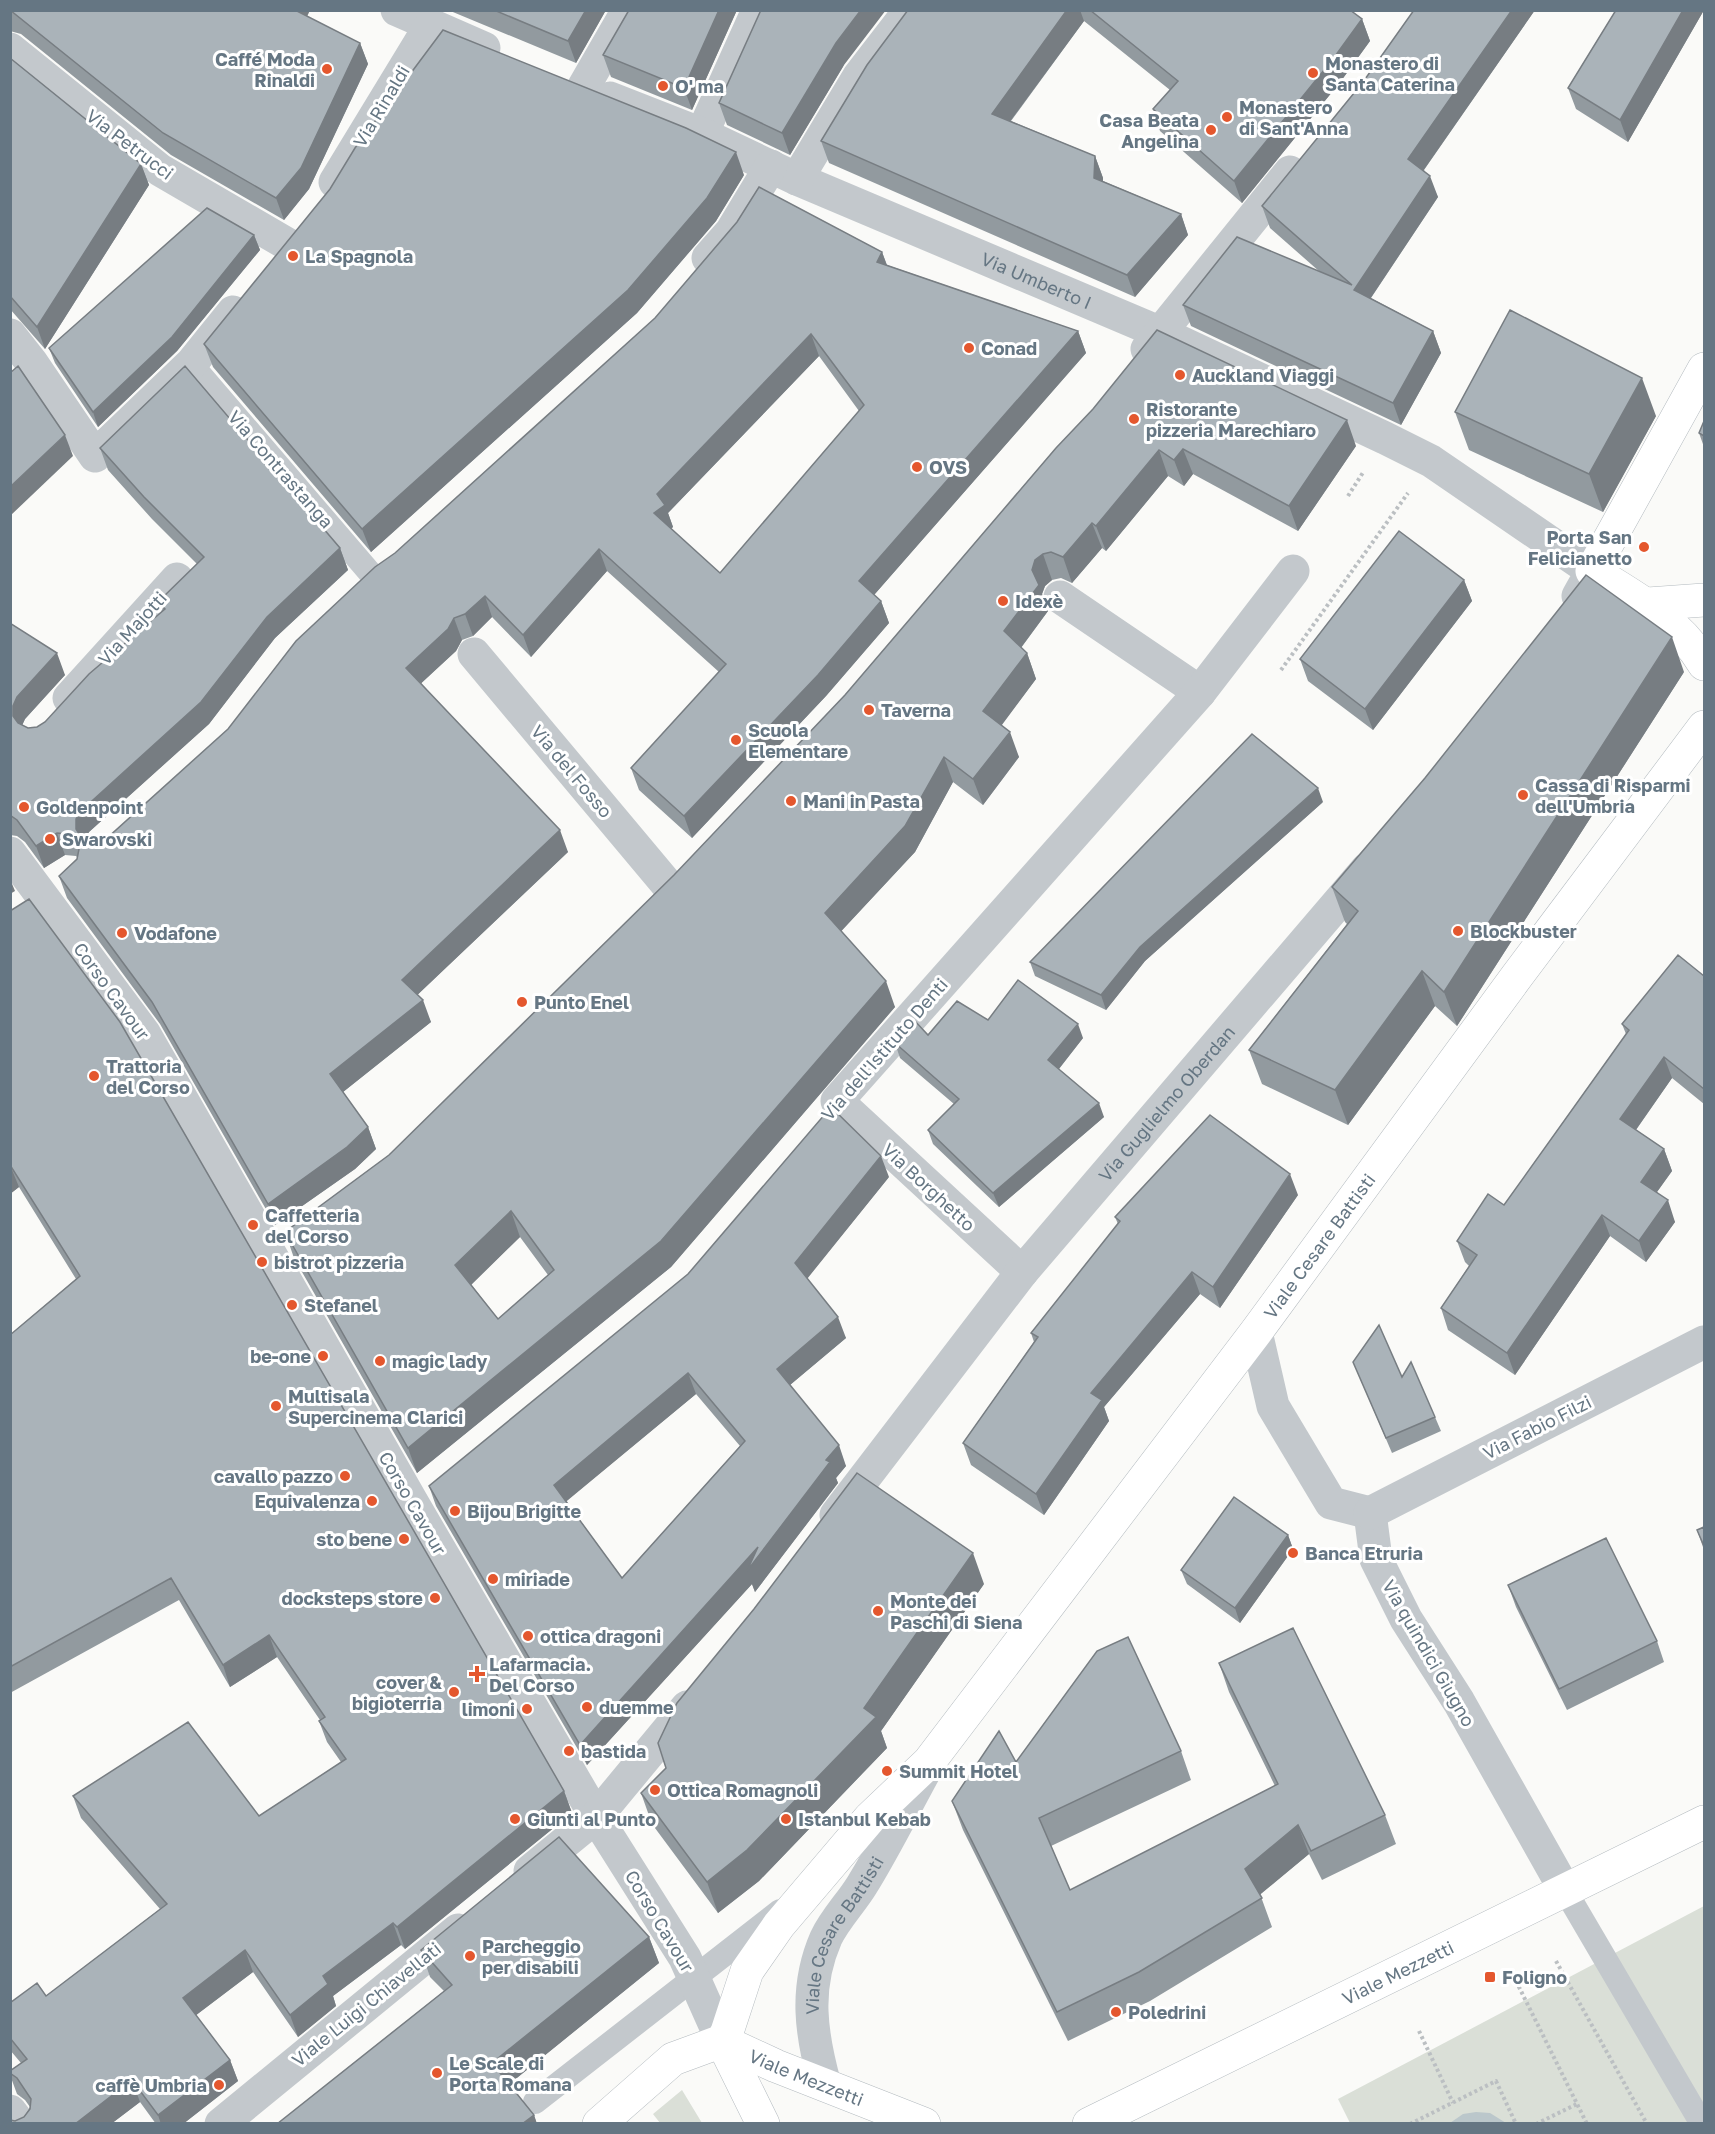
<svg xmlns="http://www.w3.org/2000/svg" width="1715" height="2134" font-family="'Golos Text',sans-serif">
<rect width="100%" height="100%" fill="#fafaf8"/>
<path fill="#dadfd7" d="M1704 1906V2123H1350L1338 2099Z
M682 2090 702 2123H660L653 2114Z"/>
<path fill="#bbc7cb" d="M1476 2112 1490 2113 1506 2123H1450L1463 2114Z"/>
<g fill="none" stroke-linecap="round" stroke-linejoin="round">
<defs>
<g id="secondary">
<path d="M1704 369 1592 571C1633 596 1679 621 1704 664"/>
<path d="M1648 604 1704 600"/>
<path id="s4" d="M722 2041 776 2066 924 2124"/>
<path d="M722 2041 763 2124"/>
<path id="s5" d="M599 2124 673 2059 722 2041 727 2032 747 1971 779 1925 870 1818 929 1762 1256 1332 1517 976 1704 727"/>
<path id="s6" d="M1089 2124 1704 1822"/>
</g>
</defs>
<use href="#secondary" stroke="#b3babf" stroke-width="34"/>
<path stroke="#bbbfc2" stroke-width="4" stroke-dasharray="3 3" stroke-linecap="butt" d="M1348 496 1364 471
M1281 670 1408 493
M1556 1961 1647 2124
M1516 1981 1587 2124
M1419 2031 1453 2103
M1410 2124 1496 2081 1516 2124
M1536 2124 1577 2104"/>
<path stroke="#c3c8cc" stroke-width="24" d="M191 364 371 574
M1566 1892 1702 2124
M535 2102 780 1911"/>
<path stroke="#c3c8cc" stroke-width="33" d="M702 134 758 10
M69 698 177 579
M10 853 144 1033 412 1502 596 1817 685 1958 722 2041"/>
<g stroke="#c3c8cc" stroke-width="33">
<path d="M397 10 484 48"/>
<path d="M10 49 160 170 289 245"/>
<path d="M583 88 628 10"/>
<path id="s1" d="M610 98 702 134 797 179 1161 333 1385 438 1431 461 1592 571 1578 596"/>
<path d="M797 179 859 76 910 10"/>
<path d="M335 182 430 26"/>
<path d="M708 258 731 232 771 166"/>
<path d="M10 335 32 363 95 456 191 364 233 312"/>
<path d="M1147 349 1290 172"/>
<path d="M1060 597 1200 692"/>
<path d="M474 654 670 888"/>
<path d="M1022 1272 837 1101 1200 692 1293 571"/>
<path d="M1256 1332 1273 1406 1331 1503 1370 1513"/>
<path d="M1370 1513 1376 1559 1406 1619 1459 1702 1566 1892"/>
<path d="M1370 1513 1704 1342"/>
<path id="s2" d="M836 1515 1022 1272 1367 869"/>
<path d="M530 1871 596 1817 687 1707"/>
<path d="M10 2111 20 2124"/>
<path d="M221 2124 458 1930"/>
</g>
<path stroke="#c3c8cc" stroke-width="33" id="s3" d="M825 2085C811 2034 804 1988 826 1938 835 1919 851 1903 862 1885 885 1848 905 1807 926 1769"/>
<use href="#secondary" stroke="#fff" stroke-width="33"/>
</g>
<path fill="#929a9f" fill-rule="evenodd" d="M10 10H310L307 17 360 43 368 64 309 189 284 220 171 155 21 34 10 31Z
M448 10H606L576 63Z
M629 10H737L692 110 611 77 603 55Z
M908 10H1350L1362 19 1370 41 1341 81 1242 203 1160 131 1153 109 1170 90 1084 21 1011 121 1095 156 1103 178V181L1181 214 1188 235 1135 297 829 163 821 141Z
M1414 10H1535L1424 170 1438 197 1371 298 1433 331 1441 353 1401 425 1191 326 1183 305 1320 272 1270 228 1262 206 1363 82Z
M1616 10H1704L1628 142 1576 109 1568 88Z
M10 58 141 164 149 185 45 349 10 309Z
M844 65 790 155 727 125 719 103Z
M744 175 716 221 637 313 371 552 213 367 204 344Z
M254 235 260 250 177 351 98 427 55 363 49 348Z
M882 252 887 265 1078 331 1086 353 874 595 881 601 889 623 826 696 692 838 639 790 631 768 719 672 607 571 531 657 492 617 473 636 462 640 456 651 421 683 568 852 417 995 431 1022 343 1092 368 1127 376 1149 355 1169 275 1225 160 1024 67 898 59 876 77 859V857L76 856 65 855 44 868 25 842 17 836 10 835V623L65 675 25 719 22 725 28 728 37 727 45 722 162 612 158 602 197 564 152 519 108 470 100 448 340 548 348 570 275 638 209 724 89 832 85 840 89 842H99L107 838ZM819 356 859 411 720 573 671 529 673 527 668 513Z
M1455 412 1656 416 1603 512 1469 450Z
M1704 421V447L1699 433Z
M1356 446 1298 531 1193 474 1184 486 1168 476 1106 551 1102 548 1072 583 1061 578 1052 580 1045 586 1042 594 1048 611 1021 648 1027 653 1036 679 1001 725 1019 757 983 805 953 782 915 852 841 931 895 1007 671 1267 417 1473 294 1258 285 1232 389 1155 674 875 845 695 1056 448ZM520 1237 548 1275 498 1319 471 1284Z
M1464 580 1472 601 1373 730 1308 681 1300 659Z
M1684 672 1457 1026 1435 1006 1348 1125 1262 1084 1249 1050 1347 924 1345 922 1332 887Z
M1323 802 1145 961 1106 1010 1035 976 1030 962Z
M10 911 564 1791 572 1813 405 1949 401 1945 333 1996 336 2006 298 2037 253 1972 196 2015 230 2060 238 2081 183 2124H156L140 2102 111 2124H10L24 2117 30 2107 25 2100 17 2094 10 2075V2071L21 2063 10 2050V2003L46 1996 160 1909 81 1818 73 1796 259 1816 341 1762 327 1742 319 1721 320 1720 277 1657 230 1687 179 1600 10 1693V1335L76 1279 19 1187 10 1194Z
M1704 976V1104L1672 1078 1636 1130 1664 1149 1672 1171 1657 1192 1675 1222 1646 1262 1610 1236 1515 1375 1448 1330 1441 1308 1469 1266 1465 1262 1457 1241 1504 1205 1626 1034 1622 1024Z
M988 1020 1083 1038 1059 1069 1104 1117 999 1207 933 1144 928 1130 954 1104 900 1058 895 1043Z
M889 1177 807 1278 846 1338 790 1385 846 1466 836 1478 838 1483 755 1592 752 1584 587 1765 436 1506 429 1486ZM696 1394 740 1446 622 1578 566 1501Z
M1298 1195 1220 1308 1200 1294 1104 1407 1109 1421 1044 1515 971 1465 963 1443 1034 1342 1031 1333 1118 1224 1115 1217Z
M1353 1362 1435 1417 1441 1431 1392 1453Z
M1704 1527V1550L1697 1530Z
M1288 1535 1293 1549 1240 1623 1187 1584 1181 1570Z
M984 1584 881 1731 887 1748 759 1881 718 1913 652 1824 641 1793Z
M1508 1585 1657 1641 1664 1662 1567 1710 1516 1607Z
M1219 1663 1385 1815 1396 1844 1322 1880 1309 1854 1260 1894 1272 1927 1150 2001 1068 2041 963 1830 952 1801 1016 1762 1181 1751 1191 1780 1051 1846 1070 1890 1275 1786 1229 1692Z
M649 1937 659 1963 509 2084 534 2115 537 2124H277L444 1991 430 1977 421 1950Z"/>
<path fill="#777d82" d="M292 10H310L299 31Z
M586 10H606L576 63 568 41Z
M719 10H737L692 110 684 88Z
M861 10H886L844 65 790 155 782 133 836 43Z
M1067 10H1080L1084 21 1000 135 992 114Z
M1512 10H1535L1416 181 1408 159Z
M1683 10H1704L1628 142 1620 120Z
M1362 19 1370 41 1341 81 1242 203 1234 181Z
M360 43 368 64 309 189 284 220 276 198Z
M736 152 744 175 716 221 637 313 371 552 362 529Z
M1095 156 1103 178 1102 199 1094 178Z
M141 164 149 185 45 349 37 327Z
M1430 176 1438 197 1362 311 1354 290Z
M1181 214 1188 235 1135 297 1127 275Z
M254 235 260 250 177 351 98 427 93 412Z
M882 252 890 274 877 262Z
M1078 331 1086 353 867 603 859 581Z
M1433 331 1441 353 1401 425 1393 403Z
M811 334 819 356 668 513 673 527 662 535 654 513 657 494Z
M1642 378 1656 416 1603 512 1589 474Z
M1347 420 1356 446 1298 531 1289 506Z
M65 435 73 456 10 516V487Z
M1183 449 1193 474 1184 486 1174 460Z
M1159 450 1168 476 1106 551 1096 526Z
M1092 523 1102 548 1072 583 1063 557Z
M340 548 348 570 275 638 209 724 89 832 84 841V850L76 829V819L82 810 267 617Z
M599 549 607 571 531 657 523 635Z
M1043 554 1052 580 1045 586 1042 594 1048 611 1014 657 1004 631 1032 570 1035 560Z
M1464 580 1472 601 1373 730 1365 709Z
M485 596 492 617 473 636 465 614Z
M881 601 889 623 826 696 692 838 684 816Z
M454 618 462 640 456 651 414 690 406 668Z
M1672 637 1684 672 1457 1026 1444 992Z
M57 653 65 675 25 719 21 728 13 716V706L17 697Z
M1027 653 1036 679 993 737 983 711Z
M1010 732 1019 757 983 805 973 779Z
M944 757 953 782 915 852 834 939 825 913Z
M1318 788 1323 802 1145 961 1106 1010 1101 995 1140 947Z
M560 830 568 852 410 1002 402 980Z
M57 833 65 855 44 868 36 846Z
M10 879 15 891 10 894Z
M1422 971 1435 1006 1348 1125 1335 1090Z
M886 981 895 1007 671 1267 417 1473 408 1448Z
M423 1000 431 1022 338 1096 330 1074Z
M1078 1024 1083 1038 1054 1075 1048 1060Z
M1664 1057 1672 1078 1628 1141 1620 1119Z
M1099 1103 1104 1117 999 1207 993 1193Z
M368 1127 376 1149 355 1169 275 1225 268 1204Z
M1664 1149 1672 1171 1649 1203 1641 1182Z
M881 1156 889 1177 803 1284 795 1263Z
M10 1165 19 1187 10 1194Z
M1290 1174 1298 1195 1220 1308 1213 1287Z
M1668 1200 1675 1222 1646 1262 1639 1241Z
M511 1211 520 1237 465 1291 455 1265Z
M1602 1215 1610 1236 1515 1375 1507 1353Z
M1192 1272 1200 1294 1104 1407 1109 1421 1044 1515 1036 1494 1091 1393Z
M838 1317 846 1338 784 1390 777 1369Z
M688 1373 696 1394 562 1505 554 1485Z
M839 1445 846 1466 836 1478 838 1483 755 1592 752 1584 587 1765 580 1745Z
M1288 1535 1293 1549 1240 1623 1235 1608Z
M973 1553 984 1584 881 1731 887 1748 759 1881 718 1913 707 1882 864 1708Z
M269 1635 277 1657 230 1687 223 1665Z
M564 1791 572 1813 405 1949 397 1927Z
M1298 1825 1309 1854 1256 1898 1245 1869Z
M393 1923 401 1945 333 1996 336 2006 298 2037 290 2015 323 1976Z
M649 1937 659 1963 502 2090 492 2063Z
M245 1950 253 1972 191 2019 183 1998Z
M230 2060 238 2081 183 2124H161L158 2115Z
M132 2080 140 2102 111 2124H75Z
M534 2115 537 2124H522Z"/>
<path fill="#aab3b9" stroke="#777d82" stroke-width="1.5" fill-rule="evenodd" d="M10 10H295L360 43 301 168 276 198 163 133Z
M494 10H586L568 41Z
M629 10H719L684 88 603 55Z
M761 10H861L836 43 782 133 719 103Z
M908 10H1067L992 114 1095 156 1094 178 1181 214 1127 275 821 141 867 65Z
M1090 10H1350L1362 19 1333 59 1234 181 1153 109 1178 81Z
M1414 10H1512L1408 159 1430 176 1354 290 1433 331 1393 403 1183 305 1237 237 1352 285 1262 206 1363 82Z
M1616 10H1683L1620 120 1568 88Z
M443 30 686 128 736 152 707 198 628 290 362 529 204 344 330 189 355 148Z
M10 58 141 164 37 327 10 296Z
M759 187 882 252 877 262 1078 331 859 581 881 601 818 675 684 816 631 768 726 664 599 549 523 635 485 596 465 614 454 618 448 629 406 668 560 830 402 980 423 1000 330 1074 368 1127 347 1147 268 1204 152 1002 59 876 77 859 79 849 75 840 68 834 57 833 36 846 17 820 10 815V623L57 653 17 697 13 706V716L18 723 28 728 37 727 45 722 89 674 165 609 158 602 204 557 144 497 100 448 185 366 340 548 267 617 201 702 82 810 76 819V829L81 837 89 842H99L107 838 228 729 296 641 375 567 395 553 655 318 737 222ZM811 334 864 405 720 573 654 513 665 505 657 494Z
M207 208 254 235 172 337 93 412 49 348Z
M1510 310 1642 378 1589 474 1455 412Z
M1157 330 1347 420 1289 506 1183 449 1174 460 1159 450 1096 526 1092 523 1063 557 1051 552 1043 554 1035 560 1032 570 1039 585 1004 631 1027 653 983 711 1010 732 973 779 944 757 905 826 825 913 886 981 661 1241 408 1448 285 1232 389 1155 674 875 845 695 1056 448 1093 409ZM511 1211 554 1270 498 1319 455 1265Z
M18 366 65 435 10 487V373Z
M1704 421V436L1699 433Z
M1399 531 1464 580 1365 709 1300 659Z
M1586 575 1672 637 1444 992 1422 971 1335 1090 1249 1050 1358 911 1332 887 1425 778Z
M1252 734 1318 788 1140 947 1101 995 1030 962Z
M29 899 120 1022 564 1791 397 1927 393 1923 323 1976 328 1984 290 2015 245 1950 183 1998 230 2060 158 2115 132 2080 75 2124H10V2120L15 2121 24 2117 30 2109 31 2099 17 2078 10 2073V2071L27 2059 10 2038V2003L37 1983 46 1996 167 1904 73 1796 188 1722 259 1816 346 1759 319 1721 325 1717 269 1635 223 1665 171 1578 10 1667V1335L80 1276 10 1165V911Z
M1678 955 1704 976V1089L1664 1057 1620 1119 1664 1149 1641 1182 1668 1200 1639 1241 1602 1215 1507 1353 1441 1308 1477 1255 1457 1241 1488 1194 1504 1205 1629 1030 1622 1024Z
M1018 980 1078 1024 1048 1060 1099 1103 993 1193 928 1130 959 1099 895 1043 915 1021 928 1035 957 1001 988 1020Z
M831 1107 881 1156 795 1263 838 1317 777 1369 839 1445 826 1460 830 1462 747 1571 758 1547 580 1745 429 1486 688 1274ZM688 1373 745 1441 622 1578 554 1485Z
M1210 1115 1290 1174 1213 1287 1192 1272 1091 1393 1102 1400 1036 1494 963 1443 1038 1337 1031 1333 1120 1221 1115 1217Z
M1379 1325 1402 1377 1411 1362 1435 1417 1386 1438 1353 1362Z
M857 1473 973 1553 864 1708 876 1717 747 1850 707 1882 641 1793 666 1768 658 1743 677 1703 754 1609Z
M1234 1497 1288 1535 1235 1608 1181 1570Z
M1704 1527V1546L1697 1530Z
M1606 1538 1657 1641 1559 1689 1508 1585Z
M1293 1628 1385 1815 1311 1851 1298 1825 1245 1869 1262 1898 1139 1972 1057 2012 952 1801 999 1731 1016 1762 1097 1651 1128 1637 1181 1751 1039 1818 1070 1890 1278 1784 1219 1663Z
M559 1837 649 1937 492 2063 534 2115 522 2124H277L452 1985 421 1950Z"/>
<g fill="#e4572e" stroke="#fff" stroke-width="2">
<circle cx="327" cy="69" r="6"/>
<circle cx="1313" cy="73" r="6"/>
<circle cx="663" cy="86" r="6"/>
<circle cx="1227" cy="117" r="6"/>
<circle cx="1211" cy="130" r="6"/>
<circle cx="293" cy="256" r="6"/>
<circle cx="969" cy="348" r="6"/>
<circle cx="1180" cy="375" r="6"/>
<circle cx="1134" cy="419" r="6"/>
<circle cx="917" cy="467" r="6"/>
<circle cx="1644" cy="547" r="6"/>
<circle cx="1003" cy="601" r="6"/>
<circle cx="869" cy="710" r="6"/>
<circle cx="736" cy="740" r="6"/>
<circle cx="1523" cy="795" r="6"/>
<circle cx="791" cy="801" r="6"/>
<circle cx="24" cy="807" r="6"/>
<circle cx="50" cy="839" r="6"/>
<circle cx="1458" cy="931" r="6"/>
<circle cx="122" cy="933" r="6"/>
<circle cx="522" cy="1002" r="6"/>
<circle cx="94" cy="1076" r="6"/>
<circle cx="253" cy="1225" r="6"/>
<circle cx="262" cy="1262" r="6"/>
<circle cx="292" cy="1305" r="6"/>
<circle cx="323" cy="1356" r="6"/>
<circle cx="380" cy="1361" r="6"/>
<circle cx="276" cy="1406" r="6"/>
<circle cx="345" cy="1476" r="6"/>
<circle cx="372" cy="1501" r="6"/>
<circle cx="455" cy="1511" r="6"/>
<circle cx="404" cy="1539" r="6"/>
<circle cx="1293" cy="1553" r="6"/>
<circle cx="493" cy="1579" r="6"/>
<circle cx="435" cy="1598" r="6"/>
<circle cx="878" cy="1611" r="6"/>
<circle cx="528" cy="1636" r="6"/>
<path d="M474 1665h6v6h6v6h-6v6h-6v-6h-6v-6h6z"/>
<circle cx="454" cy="1692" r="6"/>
<circle cx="587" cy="1707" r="6"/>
<circle cx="527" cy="1709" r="6"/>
<circle cx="569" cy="1751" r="6"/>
<circle cx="887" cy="1771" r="6"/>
<circle cx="655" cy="1790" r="6"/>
<circle cx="515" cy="1819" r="6"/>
<circle cx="786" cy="1819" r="6"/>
<circle cx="470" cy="1956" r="6"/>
<rect x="1484" y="1971" width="12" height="12" rx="3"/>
<circle cx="1116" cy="2012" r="6"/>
<circle cx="437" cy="2073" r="6"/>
<circle cx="219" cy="2085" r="6"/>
</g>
<g text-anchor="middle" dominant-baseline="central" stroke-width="6" stroke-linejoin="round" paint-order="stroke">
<g font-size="18" font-weight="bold" fill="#657683" stroke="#fff" text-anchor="start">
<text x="315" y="59" text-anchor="end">Caffé Moda<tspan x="315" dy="21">Rinaldi</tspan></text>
<text x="1325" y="63">Monastero di<tspan x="1325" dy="21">Santa Caterina</tspan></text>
<text x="675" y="86">O' ma</text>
<text x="1239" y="107">Monastero<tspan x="1239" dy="21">di Sant'Anna</tspan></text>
<text x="1199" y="120" text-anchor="end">Casa Beata<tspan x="1199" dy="21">Angelina</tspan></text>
<text x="305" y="256">La Spagnola</text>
<text x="981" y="348">Conad</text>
<text x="1192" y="375">Auckland Viaggi</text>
<text x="1146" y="409">Ristorante<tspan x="1146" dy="21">pizzeria Marechiaro</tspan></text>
<text x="929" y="467">OVS</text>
<text x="1632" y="537" text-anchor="end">Porta San<tspan x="1632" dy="21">Felicianetto</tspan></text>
<text x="1015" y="601">Idexè</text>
<text x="881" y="710">Taverna</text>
<text x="748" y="730">Scuola<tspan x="748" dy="21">Elementare</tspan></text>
<text x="1535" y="785">Cassa di Risparmi<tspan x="1535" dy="21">dell'Umbria</tspan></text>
<text x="803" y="801">Mani in Pasta</text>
<text x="36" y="807">Goldenpoint</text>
<text x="62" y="839">Swarovski</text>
<text x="1470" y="931">Blockbuster</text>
<text x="134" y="933">Vodafone</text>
<text x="534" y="1002">Punto Enel</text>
<text x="106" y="1066">Trattoria<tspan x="106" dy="21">del Corso</tspan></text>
<text x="265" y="1215">Caffetteria<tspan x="265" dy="21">del Corso</tspan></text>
<text x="274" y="1262">bistrot pizzeria</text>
<text x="304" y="1305">Stefanel</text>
<text x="311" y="1356" text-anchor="end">be-one</text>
<text x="392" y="1361">magic lady</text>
<text x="288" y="1396">Multisala<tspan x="288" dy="21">Supercinema Clarici</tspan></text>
<text x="333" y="1476" text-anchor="end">cavallo pazzo</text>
<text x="360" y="1501" text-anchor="end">Equivalenza</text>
<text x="467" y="1511">Bijou Brigitte</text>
<text x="392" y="1539" text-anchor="end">sto bene</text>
<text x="1305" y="1553">Banca Etruria</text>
<text x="505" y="1579">miriade</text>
<text x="423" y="1598" text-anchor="end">docksteps store</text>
<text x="890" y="1601">Monte dei<tspan x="890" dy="21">Paschi di Siena</tspan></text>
<text x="540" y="1636">ottica dragoni</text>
<text x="489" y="1664">Lafarmacia.<tspan x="489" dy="21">Del Corso</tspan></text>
<text x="442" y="1682" text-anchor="end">cover &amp;<tspan x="442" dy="21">bigioterria</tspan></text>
<text x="599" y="1707">duemme</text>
<text x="515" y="1709" text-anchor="end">limoni</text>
<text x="581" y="1751">bastida</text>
<text x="899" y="1771">Summit Hotel</text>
<text x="667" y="1790">Ottica Romagnoli</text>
<text x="527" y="1819">Giunti al Punto</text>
<text x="798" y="1819">Istanbul Kebab</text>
<text x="482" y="1946">Parcheggio<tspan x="482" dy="21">per disabili</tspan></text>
<text x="1502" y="1977">Foligno</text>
<text x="1128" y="2012">Poledrini</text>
<text x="449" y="2063">Le Scale di<tspan x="449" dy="21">Porta Romana</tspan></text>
<text x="207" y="2085" text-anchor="end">caffè Umbria</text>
</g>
<g font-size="18" fill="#657683" stroke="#fff">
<text transform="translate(381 106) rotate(-59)">Via Rinaldi</text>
<text transform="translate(130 144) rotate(37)">Via Petrucci</text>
<text stroke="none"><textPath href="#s1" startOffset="464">Via Umberto I</textPath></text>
<text transform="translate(281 469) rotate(49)">Via Contrastanga</text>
<text transform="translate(132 628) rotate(-48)">Via Majotti</text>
<text transform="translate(572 771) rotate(50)">Via del Fosso</text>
<text transform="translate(112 991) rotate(54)">Corso Cavour</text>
<text transform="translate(884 1049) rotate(-49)">Via dell'Istituto Denti</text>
<text stroke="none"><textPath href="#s2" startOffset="528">Via Guglielmo Oberdan</textPath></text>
<text transform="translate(929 1187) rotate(43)">Via Borghetto</text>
<text stroke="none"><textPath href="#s5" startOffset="1150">Viale Cesare Battisti</textPath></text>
<text transform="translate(1537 1427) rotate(-27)">Via Fabio Filzi</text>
<text transform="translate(413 1503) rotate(60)">Corso Cavour</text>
<text transform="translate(1429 1653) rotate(60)">Via quindici Giugno</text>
<text transform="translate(660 1921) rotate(59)">Corso Cavour</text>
<text stroke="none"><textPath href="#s3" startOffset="159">Viale Cesare Battisti</textPath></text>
<text stroke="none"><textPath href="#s6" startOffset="344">Viale Mezzetti</textPath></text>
<text transform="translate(366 2004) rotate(-39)">Viale Luigi Chiavellati</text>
<text stroke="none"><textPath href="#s4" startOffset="92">Viale Mezzetti</textPath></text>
</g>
</g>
<rect width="1715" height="2134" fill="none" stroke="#657683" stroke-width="24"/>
</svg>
